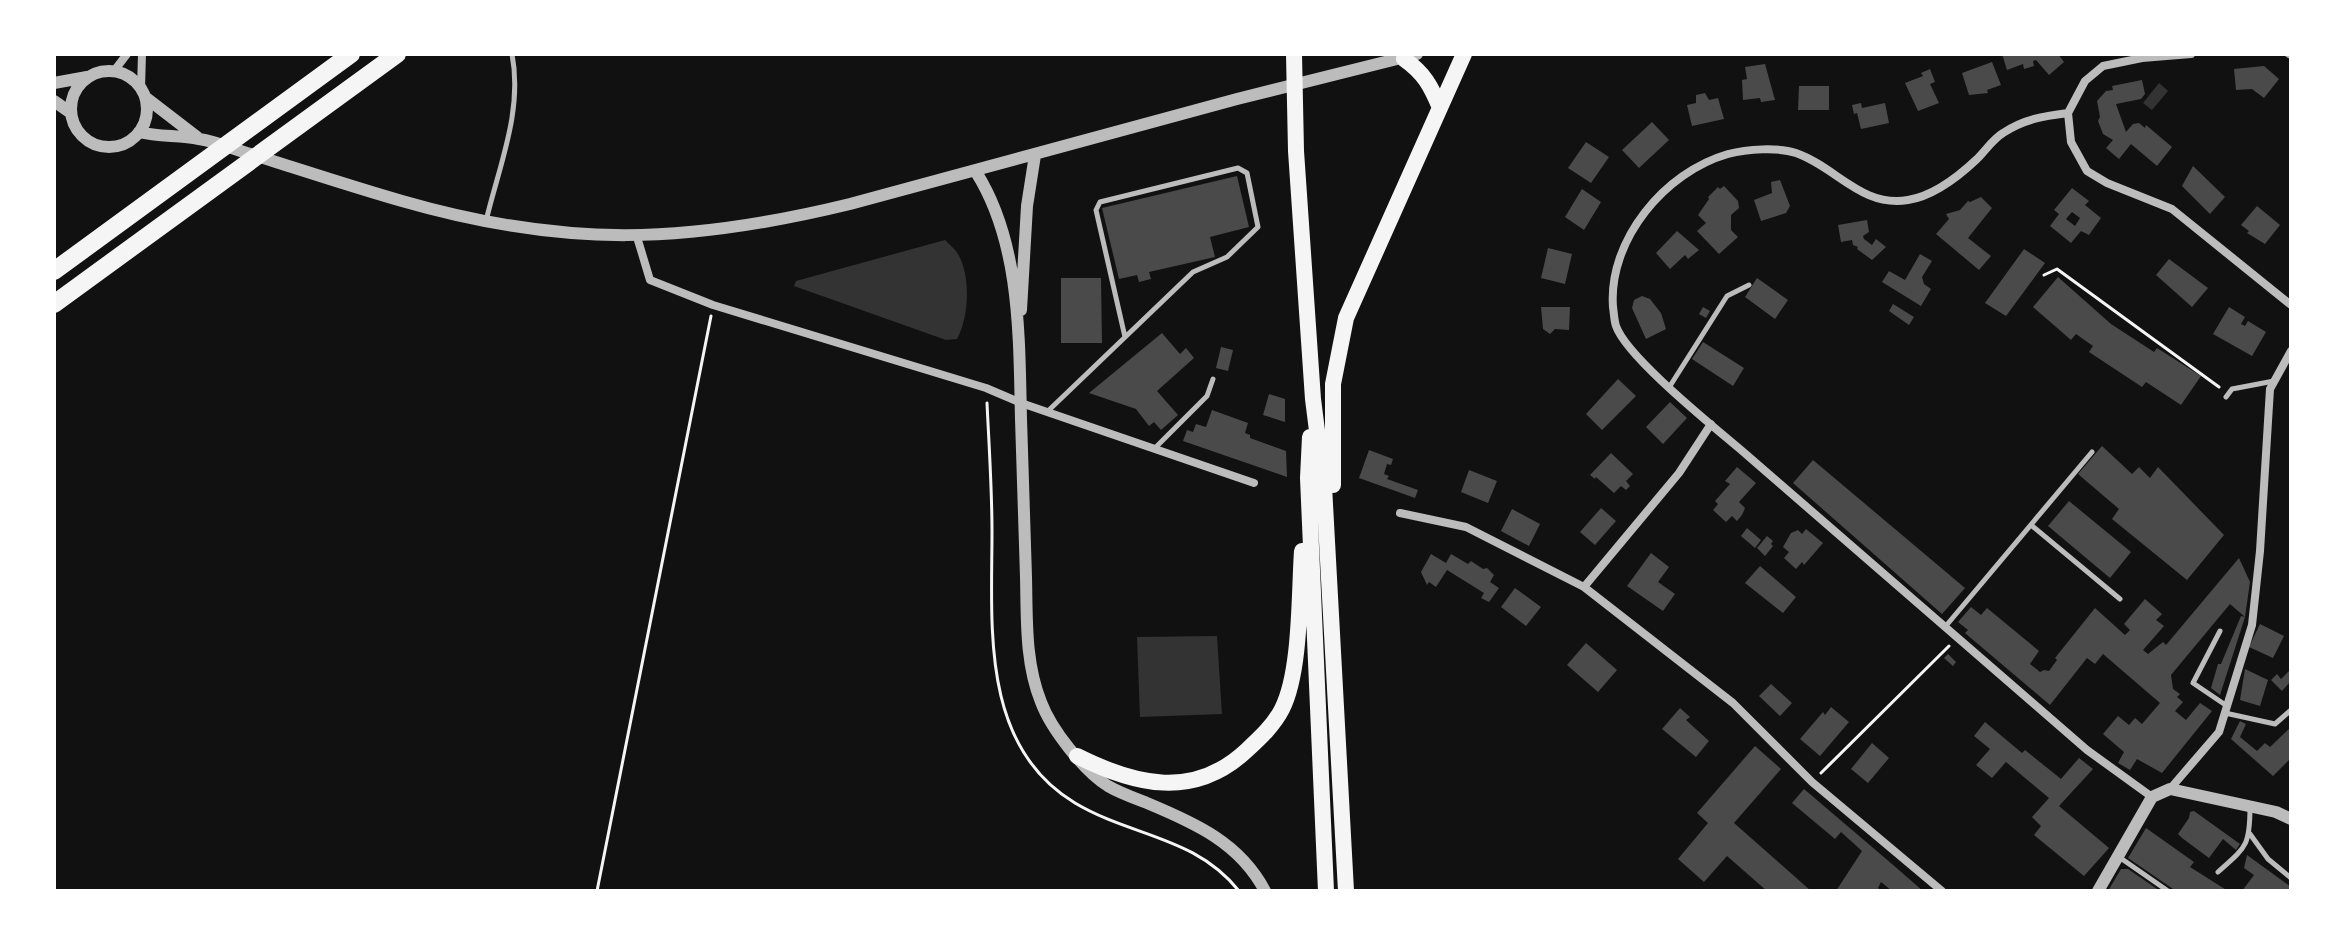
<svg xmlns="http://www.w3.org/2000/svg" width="2345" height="945" font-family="Commissioner,sans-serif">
<rect width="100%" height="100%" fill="#111"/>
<path fill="#333" d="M2159 83 2168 91 2152 110 2143 103Z
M945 240C949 244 955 249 958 254 971 276 969 318 957 339L946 340 794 286 796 281Z
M1217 636 1222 714 1140 717 1137 637Z"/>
<path fill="#4a4a4a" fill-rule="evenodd" d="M2002 54H2058L2064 62 2049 75 2036 60 2033 61 2034 66 2024 69 2023 64 2007 70Z
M1992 62 2001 85 1987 90 1988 93 1969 95 1962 73Z
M1765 64 1775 100 1761 102 1760 98 1743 100 1742 80 1747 79 1745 67Z
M2264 66 2279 79 2264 98 2252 89 2236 90 2234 69Z
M1930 69 1935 82 1930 84 1939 103 1918 111 1905 83 1923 76 1921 73Z
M2142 80 2145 94 2141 99 2116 104 2126 132 2133 124 2139 123 2145 128 2146 125 2172 147 2157 166 2131 144 2119 159 2106 148 2113 140 2103 134 2098 121 2100 117 2097 101 2106 91 2113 90 2112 86Z
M1799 86H1829V110H1798Z
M1705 93 1709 100 1718 98 1724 119 1692 126 1687 105 1696 103V95Z
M1861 103 1862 108 1885 103 1889 123 1861 129 1857 113 1854 114 1852 105Z
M1652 122 1669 140 1639 168 1622 150Z
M1586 142 1609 157 1591 183 1568 168Z
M2193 166 2225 197 2210 214 2182 186Z
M1237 176 1249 227 1210 237 1215 257 1149 272 1151 279 1139 282 1137 275 1119 279 1102 208Z
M1780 180 1790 206 1786 213 1761 221 1754 200 1772 193 1771 182Z
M1724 186 1738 201 1739 208 1731 215V230L1738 237 1719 254 1697 231 1706 223 1698 215 1709 199 1708 197 1718 187 1720 189Z
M2072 188 2089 201 2085 205 2101 218 2089 235 2081 231 2071 243 2050 226 2059 214 2054 210ZM2072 212 2080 218 2075 226 2066 219Z
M1582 189 1601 202 1584 230 1565 217Z
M1981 197 1992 208 1968 238 1991 256 1979 270 1936 234 1949 219 1946 214 1960 210 1968 201 1970 202Z
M2257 206 2280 225 2265 244 2247 233 2249 231 2241 225Z
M1867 220 1869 232 1863 236 1864 239 1872 245 1876 239 1886 247 1872 260 1857 249 1858 247 1853 245 1852 240 1841 242 1838 225Z
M1677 231 1699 250 1688 259 1685 255 1670 269 1656 253Z
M1548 248 1572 254 1565 284 1541 278Z
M2024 249 2045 263 2006 316 1985 303Z
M1920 254 1932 261 1922 277 1924 284 1931 289 1921 306 1882 282 1889 271 1905 280Z
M2169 259 2208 288 2192 307 2156 275Z
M2058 277 2111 324 2154 352 2157 348 2201 376 2181 405 2146 382 2142 387 2089 352 2093 346 2076 334 2071 340 2033 307Z
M1061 278H1101L1102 343H1061Z
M1757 278 1788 300 1775 319 1745 297Z
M1642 296 1650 299 1661 313 1666 329 1646 339 1632 308 1634 300Z
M1893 304 1914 317 1909 325 1889 311Z
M1541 307H1570L1569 330 1555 329 1550 334 1543 329Z
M1703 307 1710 311 1706 318 1699 314Z
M2229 307 2245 317 2241 324 2245 326 2248 321 2266 332 2252 356 2213 334Z
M1162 333 1180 354 1186 348 1194 358 1157 391 1178 415 1161 430 1154 422 1149 426 1136 409 1089 393Z
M1703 342 1744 368 1733 386 1692 359Z
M1221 347 1233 350 1228 371 1216 368Z
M1618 379 1636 396 1602 430 1586 414Z
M1269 394 1285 399V422L1263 415Z
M1670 402 1687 418 1663 444 1646 427Z
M1212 410 1248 423 1245 433 1250 435V438L1286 451 1287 477 1183 441 1187 430 1193 432 1196 424 1206 427Z
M2102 446 2132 474 2139 467 2150 478 2158 467 2224 535 2187 580 2112 519 2119 509 2078 474Z
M1369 450 1393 459 1391 465 1387 464 1384 474 1389 476 1387 479 1418 490 1415 498 1359 478Z
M1611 453 1633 474 1626 481 1630 486 1626 490 1621 486 1614 493 1596 477 1595 479 1590 475Z
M1813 460 1965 588 1942 614 1793 483Z
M1737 467 1756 483 1739 502 1745 508 1742 515 1737 521 1732 516 1726 522 1713 510 1718 504 1715 501 1730 484 1725 481Z
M1469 470 1497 481 1488 503 1461 492Z
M2069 501 2131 552 2110 578 2048 526Z
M1601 508 1616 521 1595 545 1580 532Z
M1512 509 1540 524 1529 546 1501 531Z
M1747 528 1761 540 1755 548 1741 536Z
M1806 529 1823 543 1804 565 1802 562 1796 569 1784 558 1789 552 1783 547 1791 533 1798 530 1802 534Z
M1767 536 1773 541 1771 544 1773 546 1765 556 1757 548Z
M1651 553 1669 567 1658 582 1675 594 1663 611 1627 586Z
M1431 554 1446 563 1451 554 1468 564 1471 561 1483 569 1487 568 1494 575 1490 582 1499 588 1489 602 1481 598 1484 593 1447 570 1436 587 1429 582 1427 585 1421 572Z
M2239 558 2250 582 2245 617 2230 604 2171 675 2173 689 2180 694 2177 697 2183 702 2175 711 2186 720 2200 703 2212 711 2162 773 2137 759 2130 770 2118 763 2124 752 2103 734 2118 716 2129 725 2135 718 2142 724 2160 703 2103 654 2095 664 2087 658 2050 705 1965 633 1968 630 1958 622 1971 607 1981 615 1987 608 2039 651 2030 664 2040 672 2044 670 2049 671 2057 660 2055 658 2095 608 2125 635 2130 630 2124 624 2145 599 2162 614 2156 620 2164 626 2143 650 2148 654 2163 642 2166 645Z
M1760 566 1796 597 1783 613 1745 583Z
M1515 588 1541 607 1526 626 1501 607Z
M2241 616 2245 617 2220 695 2211 688 2218 664H2221Z
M2260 624 2284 636 2273 658 2249 647Z
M1586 643 1617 670 1598 692 1567 665Z
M1948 654 1956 662 1953 666 1944 658Z
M2245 669 2268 680 2260 706 2240 700Z
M2291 669V681L2282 691 2271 680 2277 674 2281 679Z
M1771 684 1792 703 1780 716 1759 696Z
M1831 707 1849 722 1820 756 1800 739 1823 712 1825 715Z
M1680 708 1690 717 1686 720 1709 741 1696 757 1662 729Z
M2240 721 2246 724 2240 737 2257 751 2265 743 2270 747 2291 727V758L2273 776 2231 739Z
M1985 722 2022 753 2025 750 2061 779 2079 758 2093 769 2059 806 2109 848 2084 876 2034 835 2041 826 2032 817 2049 798 2006 762 1992 778 1976 765 1990 749 1974 736Z
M1872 743 1889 758 1868 783 1851 769Z
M1755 746 1781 769 1734 823 1811 891H1767L1727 856 1704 882 1678 859 1708 823 1697 813Z
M1804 789 1892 864 1923 891H1892L1881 882 1878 888 1882 891H1836L1862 851 1841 832 1835 839 1792 803Z
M2194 811 2240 844 2236 850 2223 839 2209 858 2182 838 2178 834 2189 818 2190 812Z
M2146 828 2194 862 2190 867 2228 891H2176L2128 858Z
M2247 855 2291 887V891H2242L2254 875 2244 868Z
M2121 869H2128L2160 891H2108Z"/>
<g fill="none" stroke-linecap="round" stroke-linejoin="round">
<path stroke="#f5f5f5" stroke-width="3" d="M2044 275 2057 269 2219 387
M987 403C989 446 992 489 992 531 992 626 980 746 1075 803 1132 837 1195 836 1239 891
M1821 773 1949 646
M597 891 711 316"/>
<path stroke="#bcbcbc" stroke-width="5" d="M486 221C499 166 523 111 512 54
M1670 386 1727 296 1749 285
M2226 397 2232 389 2274 381
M1048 411 1193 272 1227 257 1258 227 1247 173 1238 168 1100 202 1096 210 1125 337
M1155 448 1207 396 1213 379
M2031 525 2120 599
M1945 627 2092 452
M2220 631 2193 683 2227 706
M2225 713 2275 724 2291 710
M2250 834 2268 859 2291 878
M2119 857 2168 891
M2218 872C2246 847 2250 846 2250 807"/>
<path stroke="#bcbcbc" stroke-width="8" d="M2191 54 2142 58 2103 66 2085 81 2068 113 2071 142 2087 171 2107 183 2172 209 2291 305
M2289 54 2291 55
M114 71 127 54
M141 88 142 54
M2068 113C2044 116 2024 119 2003 133 1993 139 1985 151 1977 159 1959 176 1934 196 1908 200 1862 208 1836 167 1796 153 1778 147 1747 149 1728 154 1665 172 1608 240 1613 307 1614 313 1614 320 1616 326 1627 358 1718 430 1748 456 1861 554 1974 652 2087 750L2152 797
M637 237 650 280 713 305 986 388 1021 403 1254 483
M1400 513 1466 527 1584 587 1733 703 1812 782 1942 891
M1584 587 1679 473 1711 424
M2170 789 2219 732 2252 625 2260 551 2270 389 2291 351"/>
<path stroke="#bcbcbc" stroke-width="12" d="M71 109a38 38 0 1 1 76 0a38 38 0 1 1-76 0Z
M54 83 87 77
M145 97 197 137
M54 101 71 113
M139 132C159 137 179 135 199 139 219 142 238 151 257 156 305 171 353 187 402 201 565 248 686 244 850 204L1237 99 1417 54
M976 172C1021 243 1019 337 1021 419 1023 472 1024 524 1026 577 1027 618 1025 663 1041 702 1051 729 1084 771 1108 786 1120 793 1134 798 1147 803 1195 823 1240 843 1265 891
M1021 310 1027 206 1035 155
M2098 891 2152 797 2170 789 2276 812 2291 819"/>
<path stroke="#f5f5f5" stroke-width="16" d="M1294 54 1296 151 1313 399 1324 486 1346 891
M1404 59C1424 73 1431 86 1440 108
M1310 437 1308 478 1326 891
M1333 485V384L1346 318 1464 54
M1077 756C1135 785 1194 800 1247 750 1260 738 1274 725 1282 709 1301 672 1299 594 1302 551"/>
<path stroke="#f5f5f5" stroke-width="18" d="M54 271 351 54
M54 304 397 54"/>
</g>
<rect width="2345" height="945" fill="none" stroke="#ffffff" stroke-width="112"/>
</svg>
